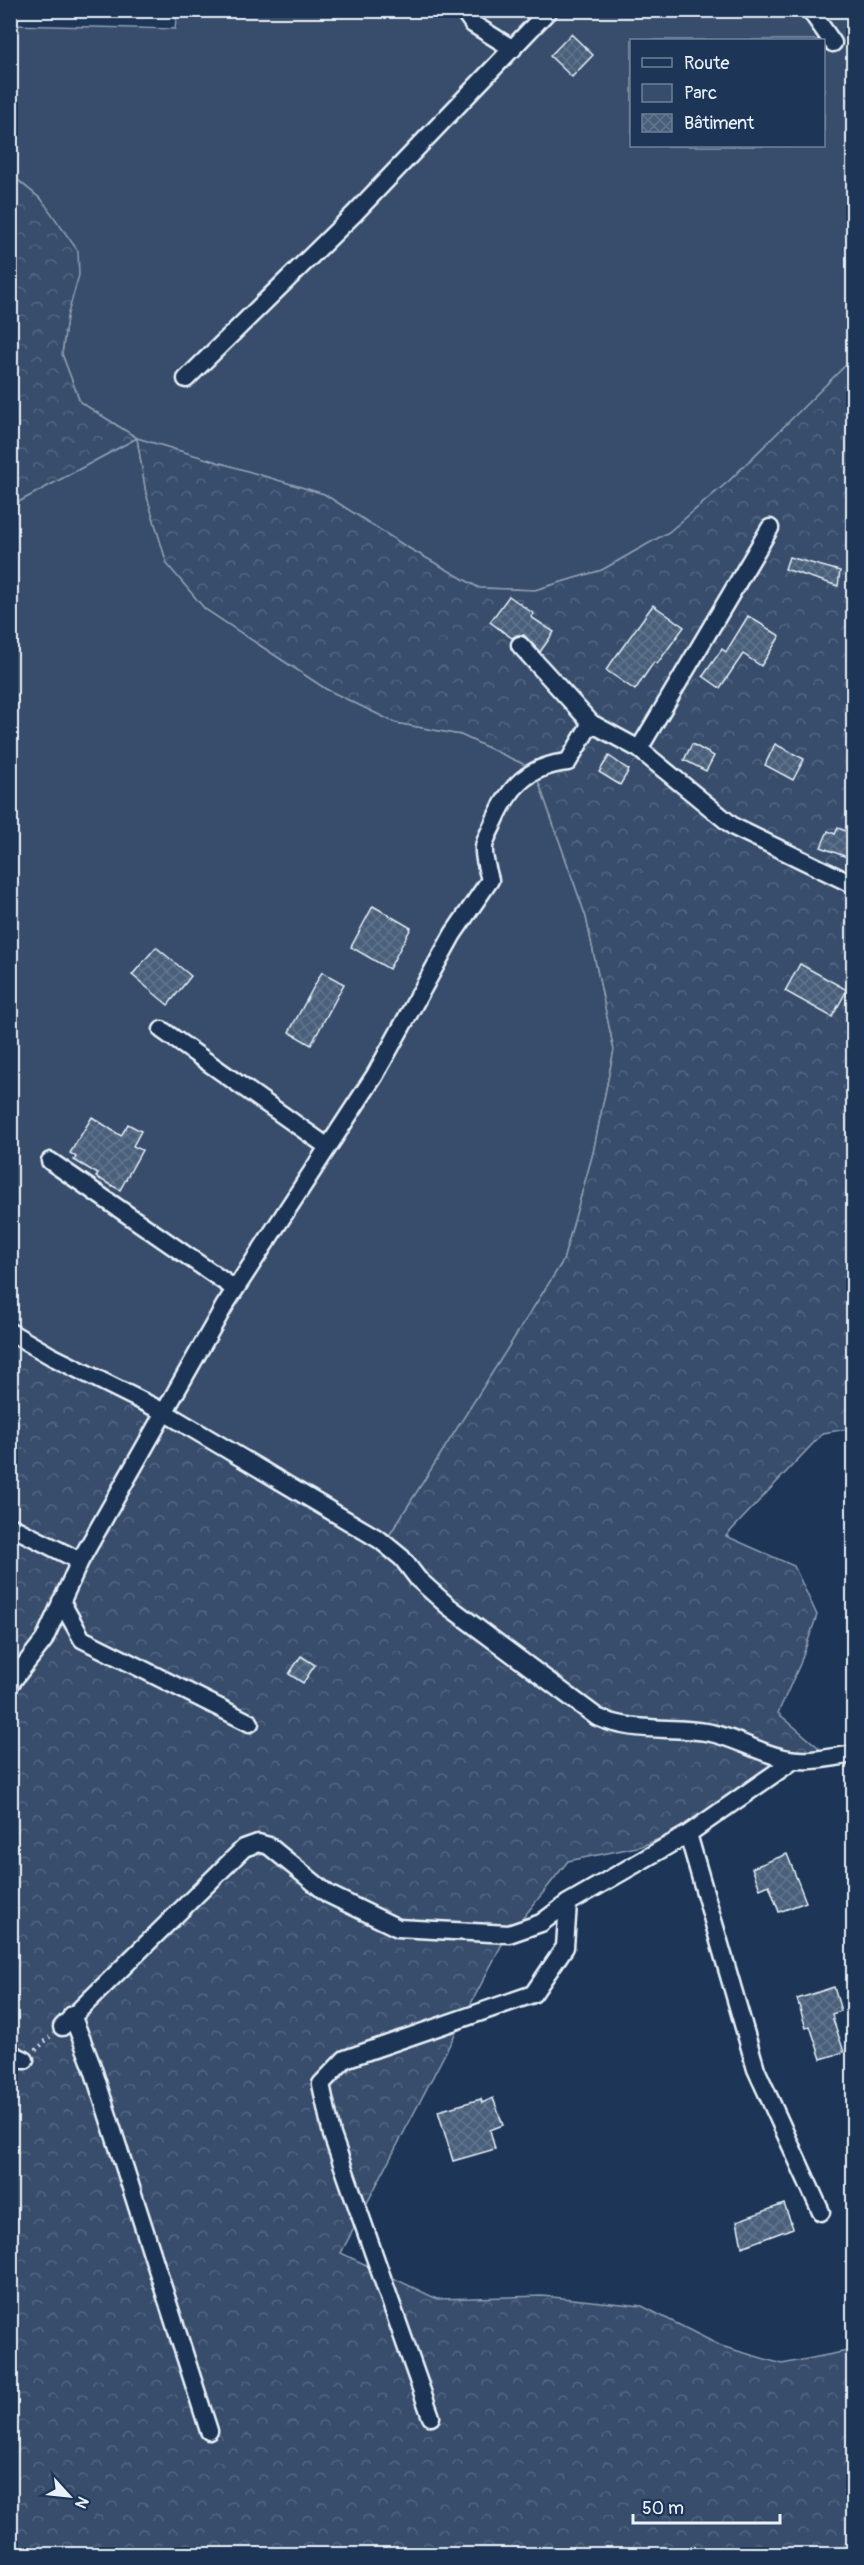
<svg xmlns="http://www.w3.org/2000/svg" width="864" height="2565" font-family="Pangolin,sans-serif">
<defs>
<pattern id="forest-crowns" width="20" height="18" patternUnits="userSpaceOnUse" patternTransform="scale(1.5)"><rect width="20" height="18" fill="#374d6c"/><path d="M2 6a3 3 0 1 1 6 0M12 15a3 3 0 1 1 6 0" fill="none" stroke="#546782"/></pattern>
<pattern id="building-cross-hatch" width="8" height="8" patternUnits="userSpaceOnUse" patternTransform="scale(1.5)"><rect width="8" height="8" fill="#495e7a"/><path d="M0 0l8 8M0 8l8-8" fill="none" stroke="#63768e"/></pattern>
</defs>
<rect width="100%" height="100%" fill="#1d3557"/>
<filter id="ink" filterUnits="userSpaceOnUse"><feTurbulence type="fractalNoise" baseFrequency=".0167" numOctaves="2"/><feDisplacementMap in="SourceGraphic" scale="12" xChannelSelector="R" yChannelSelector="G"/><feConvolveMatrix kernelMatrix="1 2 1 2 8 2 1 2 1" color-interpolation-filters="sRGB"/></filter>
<g filter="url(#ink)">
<path fill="#374d6c" stroke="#909fb2" stroke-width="1.5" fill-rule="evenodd" d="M177 10 853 11V358L729 481 669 532 602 570 535 590 479 588 405 546 324 494 137 438 146 493 167 564 205 609 326 689 396 723 461 735 534 769 586 917 614 1050 593 1153 563 1261 387 1539 11 1333V506L137 438 80 402 62 354 67 317 42 200 11 174V25L175 29ZM632 40H824V146H632Z"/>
<path fill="url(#forest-crowns)" stroke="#909fb2" stroke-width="1.5" d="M10 174 42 200 78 251 79 275 67 317 62 354 80 402 137 438 324 494 405 546 479 588 535 590 602 570 669 532 729 481 853 358V1428L823 1433 726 1536 794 1566 817 1615 800 1664 778 1713 819 1748 740 1805 642 1846 568 1861 501 1946 341 2253 437 2299 542 2296 642 2306 721 2346 782 2364 853 2350V2554H11L10 1798 16 1767 10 1728 11 1333 387 1539 563 1261 593 1153 614 1050 586 917 534 769 461 735 396 723 326 689 205 609 167 564 146 493 137 438 11 506Z"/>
<path fill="url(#building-cross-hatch)" stroke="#e8f1f8" stroke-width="1.5" d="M571 34 593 55 572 77 550 56Z
M789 557 840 571 838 586 785 569Z
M509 596 534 614 531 617 554 632 540 652 524 635H517L512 638 490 622Z
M653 605 684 627 657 664 654 662 635 690 606 670Z
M748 616 780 636 761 666 743 654 720 688 703 676 722 649 726 652Z
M692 744 714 756 706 771 684 760Z
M775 744 804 759 793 780 765 765Z
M609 756 629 770 620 785 599 772Z
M838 828 854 834V860L821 847 828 831 835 834Z
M373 906 411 928 389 969 351 947Z
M156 947 191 976 168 1005 132 975Z
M800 964 847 990 832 1017 785 991Z
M322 972 344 984 311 1045 289 1032Z
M92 1117 121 1136 128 1124 141 1131 133 1146 142 1150 120 1190 96 1177 98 1174 74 1160 76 1157 70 1153Z
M301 1656 315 1665 303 1683 289 1674Z
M787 1854 806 1902 779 1912 769 1885 760 1889 752 1868Z
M834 1987 841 2011 832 2014 833 2019 844 2052 821 2059 810 2026 806 2028 797 1999Z
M493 2098 503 2125 490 2130 495 2149 453 2161 438 2111 481 2099 482 2103Z
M784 2204 793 2228 742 2247 737 2221Z"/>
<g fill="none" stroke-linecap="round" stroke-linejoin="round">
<defs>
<path id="minor" d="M463 10 473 24 513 49
M810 10 833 43
M186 379 354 214 549 10
M770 528 639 749 734 827 854 885
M520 645 591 723 639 749
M162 1030 328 1147
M50 1161 235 1289
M10 1332 51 1356 164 1412 380 1540 402 1558 418 1579 448 1606 597 1717C633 1733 669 1726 706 1732 732 1736 755 1751 780 1757 804 1764 829 1758 854 1754
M10 1526 80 1561
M61 1601 82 1639 250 1723
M10 1684 44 1640 80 1561 225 1305 375 1075 453 934 490 880C488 871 483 858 484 848 484 840 491 830 494 822 509 787 528 766 568 762L591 723
M688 1834 756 2069 821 2212
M72 2015 92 2066 209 2431
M62 2027 244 1848 258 1843 269 1846 328 1894 398 1928 509 1934 541 1923 568 1903 688 1834 794 1760
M10 2053 25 2060
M431 2417 332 2135 321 2084 345 2059 533 1994 565 1947 568 1903"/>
</defs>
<use href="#minor" stroke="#e8f1f8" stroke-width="21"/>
<path stroke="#e8f1f8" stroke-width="4" stroke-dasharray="1.5 4.5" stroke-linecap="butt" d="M36 2050 50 2037
M10 2081 15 2074"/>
<use href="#minor" stroke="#1d3557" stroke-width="16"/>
</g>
</g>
<rect width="864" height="2565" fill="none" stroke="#1d3557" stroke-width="36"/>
<rect x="18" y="18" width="828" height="2529" fill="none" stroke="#e8f1f8" stroke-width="2" filter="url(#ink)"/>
<rect x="630" y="39" width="195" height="108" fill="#1d3557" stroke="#6e8097" stroke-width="1.5"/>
<rect x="642" y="58" width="30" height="9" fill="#1d3557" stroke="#6e8097" stroke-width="1.5"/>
<text x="684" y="69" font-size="18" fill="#e8f1f8">Route</text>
<rect x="642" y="84" width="30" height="18" fill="#374d6c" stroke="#6e8097" stroke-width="1.5"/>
<text x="684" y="99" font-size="18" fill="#e8f1f8">Parc</text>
<rect x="642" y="114" width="30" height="18" fill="url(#building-cross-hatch)" stroke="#6e8097" stroke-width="1.5"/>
<text x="684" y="129" font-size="18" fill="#e8f1f8">Bâtiment</text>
<g transform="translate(69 2496) rotate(117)" stroke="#1d3557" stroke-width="4.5" paint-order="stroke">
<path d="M0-4.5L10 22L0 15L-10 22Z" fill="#e8f1f8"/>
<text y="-9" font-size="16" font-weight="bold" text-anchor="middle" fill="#e8f1f8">N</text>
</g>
<path d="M633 2514v9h147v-9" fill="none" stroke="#e8f1f8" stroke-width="3"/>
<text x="642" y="2514" font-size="18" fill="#e8f1f8" stroke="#1d3557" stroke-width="4.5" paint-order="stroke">50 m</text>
</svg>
